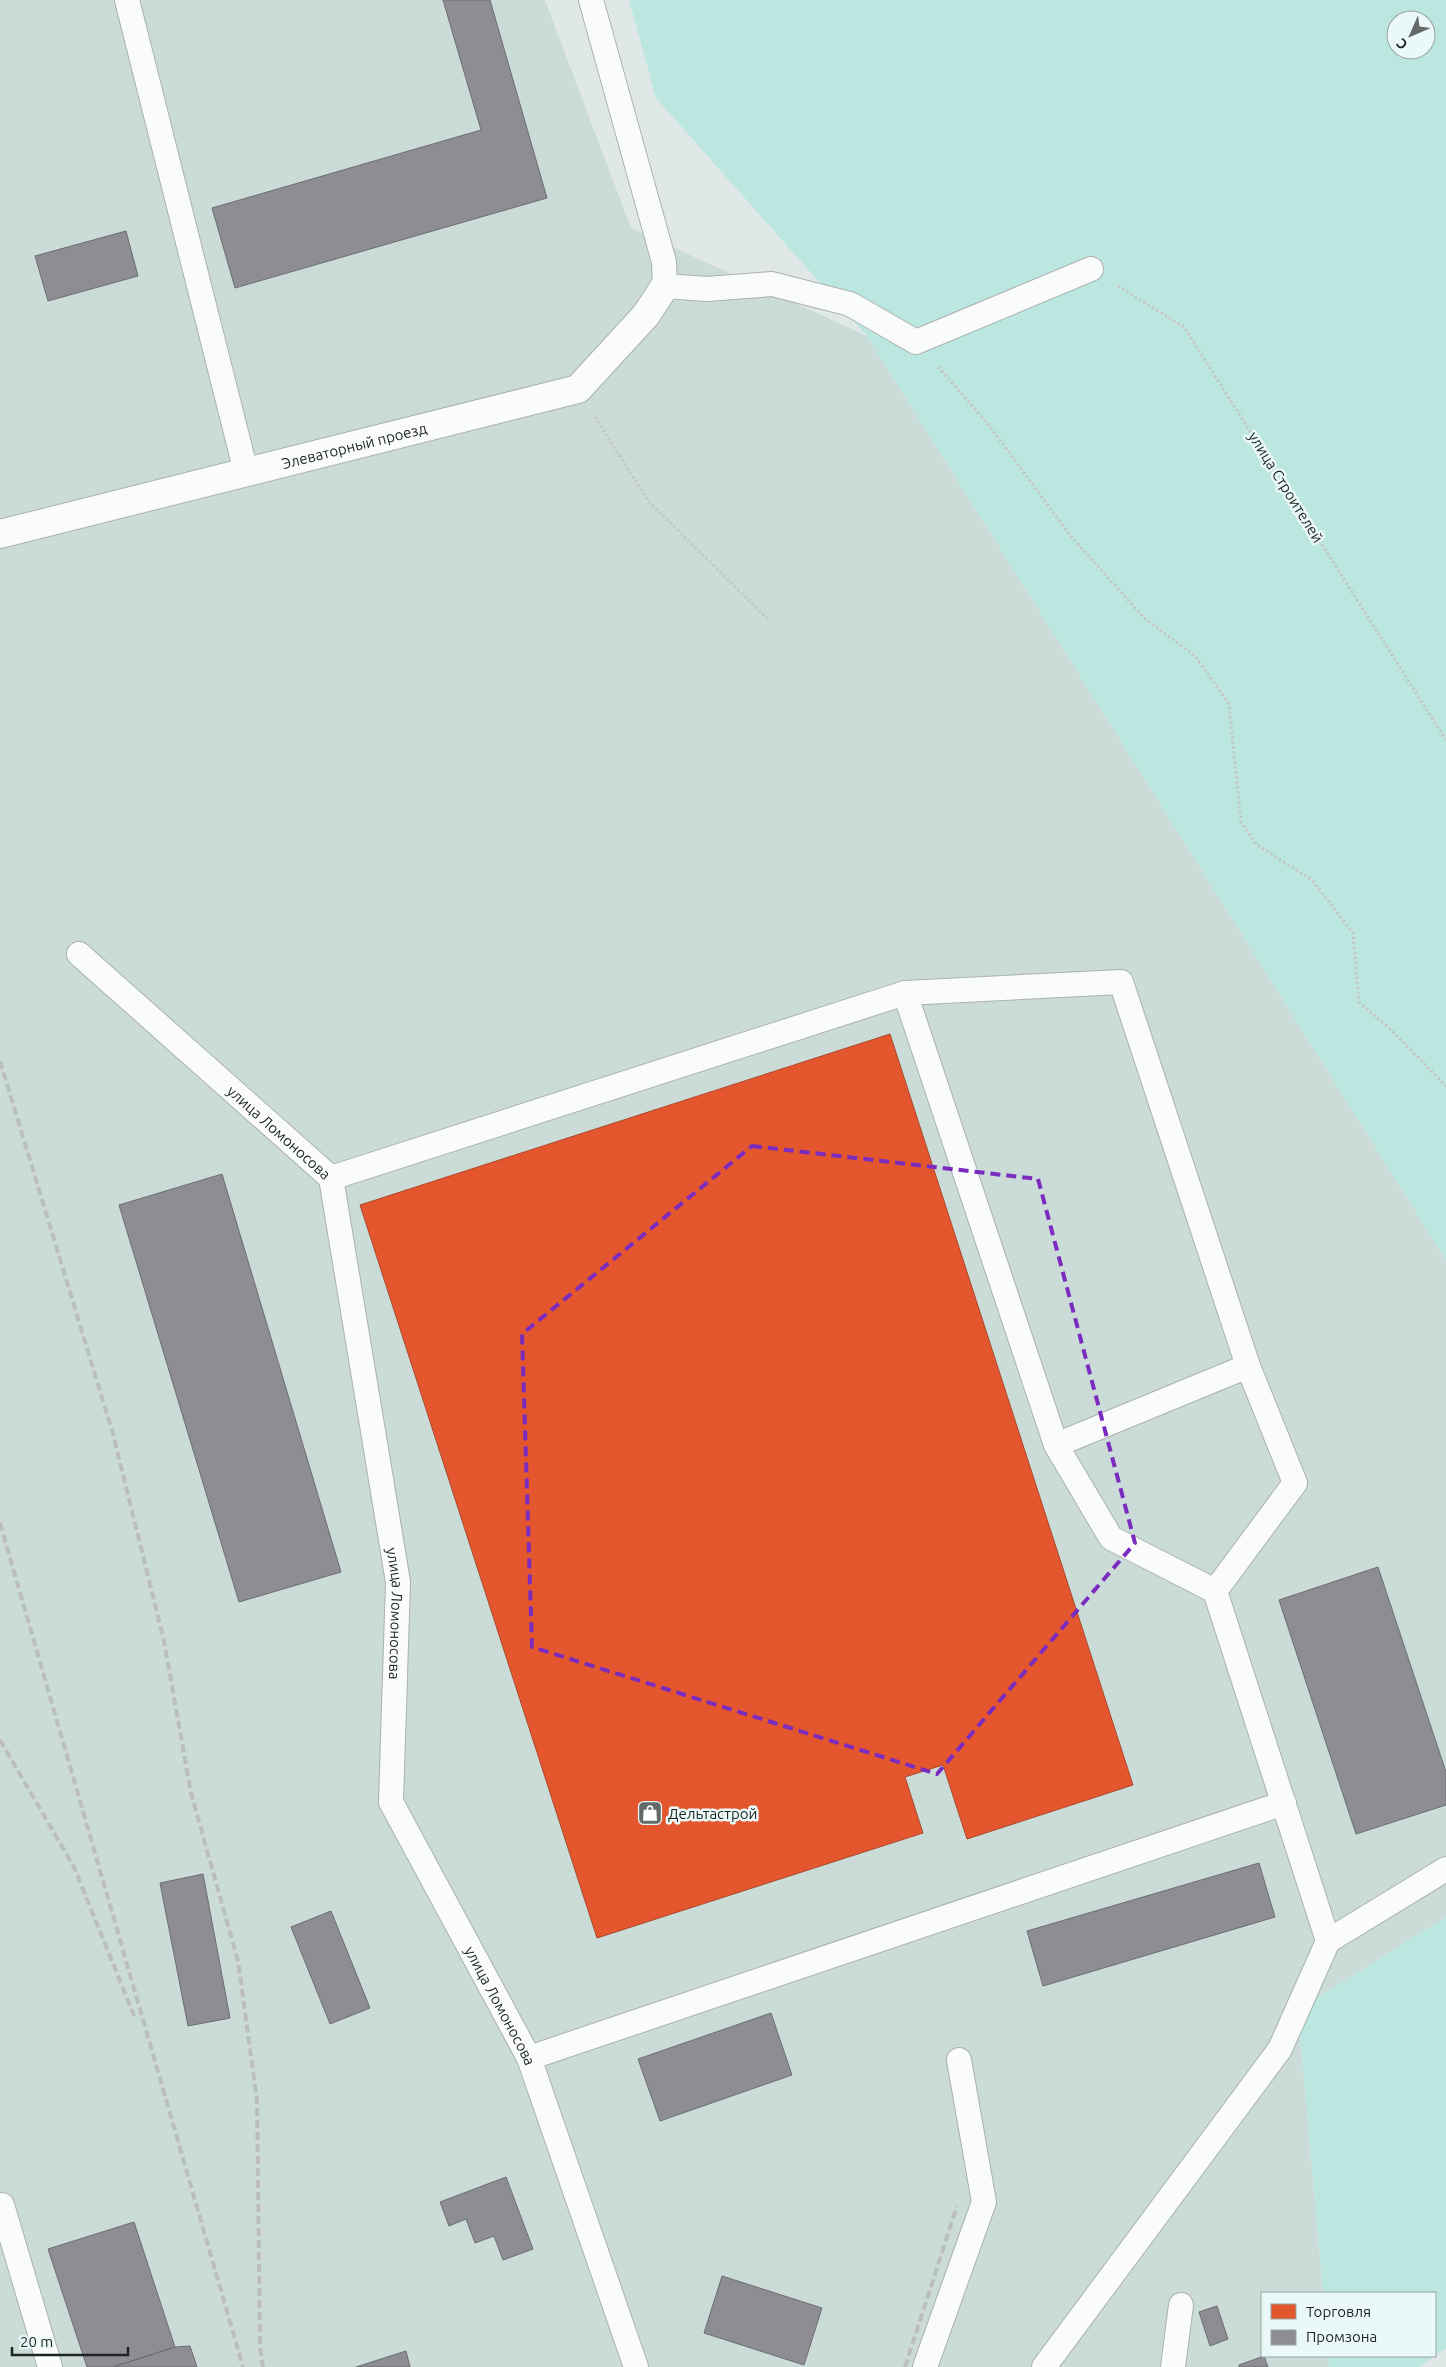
<svg xmlns="http://www.w3.org/2000/svg" width="1446" height="2367" font-family="Ubuntu,sans-serif">
<rect width="100%" height="100%" fill="#e0e8e7"/>
<path fill="#cbdbd8" d="M0 0H545L631 228 867 336 1446 1260V1917L1298 2010 1323 2293H1262V2356H1328L1329 2367H0Z"/>
<path fill="#bce7e1" fill-rule="evenodd" d="M629 0H1446V1260L867 336 656 98ZM1396 20H1426V50H1396Z
M1446 1917V2348L1419 2367H1329L1328 2356H1435V2293H1323L1298 2010Z"/>
<path fill="#e4572e" stroke="#a9482b" d="M890 1034 1133 1785 967 1839 943 1765 905 1777 923 1833 597 1938 360 1205Z"/>
<path fill="#8d8d92" stroke="#6c6e71" d="M443 0H490L547 198 235 288 212 208 481 130Z
M126 231 138 276 48 301 35 256Z
M222 1174 341 1572 239 1602 119 1205Z
M1378 1567 1446 1772V1805L1356 1834 1279 1600Z
M1259 1863 1275 1917 1043 1986 1027 1931Z
M203 1874 230 2018 188 2026 160 1883Z
M331 1911 370 2008 330 2024 291 1927Z
M771 2013 792 2075 660 2121 638 2059Z
M506 2177 533 2249 503 2260 494 2236 475 2243 466 2219 449 2226 440 2202Z
M134 2222 175 2347 113 2367H87L48 2249Z
M722 2276 822 2308 804 2365 704 2333Z
M1217 2306 1228 2339 1210 2346 1199 2312Z
M190 2346 197 2367H113L175 2347Z
M406 2351 410 2367H356Z
M1264 2356 1268 2367H1239V2365Z"/>
<g fill="none" stroke-linecap="round" stroke-linejoin="round">
<defs>
<g id="service">
<path d="M127 0 246 472"/>
<path d="M591 0 664 262 665 286 707 289 772 284 850 304 916 342 1091 269"/>
<path id="s1" d="M79 954 331 1178 398 1582 391 1802 529 2058 636 2367"/>
<path d="M905 993 1121 982 1248 1366 1295 1483 1215 1591"/>
<path d="M331 1178 905 993 1056 1445 1111 1538 1215 1591 1328 1941 1280 2049 1044 2367"/>
<path d="M1056 1445 1248 1366"/>
<path d="M1328 1941 1446 1869"/>
<path d="M529 2058 1284 1803"/>
<path d="M0 2206 2 2205 50 2367"/>
<path d="M925 2367 984 2202 959 2060"/>
<path d="M1173 2367 1181 2305"/>
</g>
<g id="minor">
<path id="s2" d="M0 534 578 389 646 315 665 286"/>
</g>
</defs>
<use href="#service" stroke="#abb1b0" stroke-width="26"/>
<use href="#minor" stroke="#abb1b0" stroke-width="30"/>
<path stroke="#c4c7c7" stroke-width="3" stroke-dasharray="2.5 2.5" stroke-linecap="butt" d="M1118 286 1184 327 1446 740
M938 367 988 424 1070 535 1144 618 1195 656 1229 704 1241 822 1256 844 1312 880 1353 933 1359 1002 1389 1028 1446 1086
M595 417 649 502 769 620"/>
<use href="#service" stroke="#fafcfb" stroke-width="24"/>
<use href="#minor" stroke="#fafcfb" stroke-width="28"/>
<path stroke="#bbbebc" stroke-width="4" stroke-dasharray="8 4" stroke-linecap="butt" d="M0 1061 113 1434 164 1641 191 1793 238 1961 257 2100 260 2348 263 2367
M0 1523 243 2367
M0 1740 74 1867 135 2018
M905 2367 957 2206"/>
</g>
<path fill="none" stroke="#7b2cbf" stroke-width="4" stroke-dasharray="10 6" stroke-linejoin="round" d="M752 1146 1038 1179 1135 1543 937 1774 532 1647 522 1334Z"/>
<defs>
<symbol id="shop-square" viewBox="-11 -11 22 22"><rect x="-9" y="-9" width="18" height="18" rx="4" fill="#626968" stroke="#eaf9f7"/><path d="M-5-2.5h2.3a2.7 3.5 0 0 1 5.4 0H5L5.5 6h-11ZM-1.5-2.5h3a1.5 2.3 0 0 0-3 0Z" fill="#fff"/></symbol>
</defs>
<g fill-rule="evenodd">
<use href="#shop-square" x="636" y="1799" width="28" height="28"/>
</g>
<g text-anchor="middle" dominant-baseline="central" stroke-width="5" stroke-linejoin="round" paint-order="stroke">
<g font-size="15" fill="#1e2423" stroke="#eaf9f7">
<text stroke="none"><textPath href="#s2" startOffset="365">Элеваторный проезд</textPath></text>
<text transform="translate(1286 487) rotate(58)">улица Строителей</text>
<text stroke="none"><textPath href="#s1" startOffset="268">улица Ломоносова</textPath></text>
<text stroke="none"><textPath href="#s1" startOffset="778">улица Ломоносова</textPath></text>
<text stroke="none"><textPath href="#s1" startOffset="1198">улица Ломоносова</textPath></text>
</g>
<g font-size="15" fill="#1e2423" stroke="#eaf9f7" text-anchor="start">
<text x="668" y="1813">Дельтастрой</text>
</g>
</g>
<rect x="1261" y="2292" width="175" height="65" fill="#eaf9f7" stroke="#98a4a2"/>
<rect x="1271" y="2304" width="25" height="15" fill="#e4572e" stroke="#98a4a2"/>
<text x="1306" y="2317" font-size="15" fill="#1e2423">Торговля</text>
<rect x="1271" y="2330" width="25" height="15" fill="#8d8d92" stroke="#98a4a2"/>
<text x="1306" y="2342" font-size="15" fill="#1e2423">Промзона</text>
<g transform="translate(1411 35) rotate(225)"><circle r="24" fill="#eaf9f7" stroke="#98a4a2"/>
<path d="M0-4L9 19L0 12L-9 19Z" fill="#626968"/>
<text y="-8" font-size="14" font-weight="bold" text-anchor="middle" fill="#1e2423">С</text>
</g>
<path d="M12 2347v8h116v-8" fill="none" stroke="#1e2423" stroke-width="2.5"/>
<text x="20" y="2347" font-size="15" fill="#1e2423" stroke="#eaf9f7" stroke-width="4" paint-order="stroke">20 m</text>
</svg>
